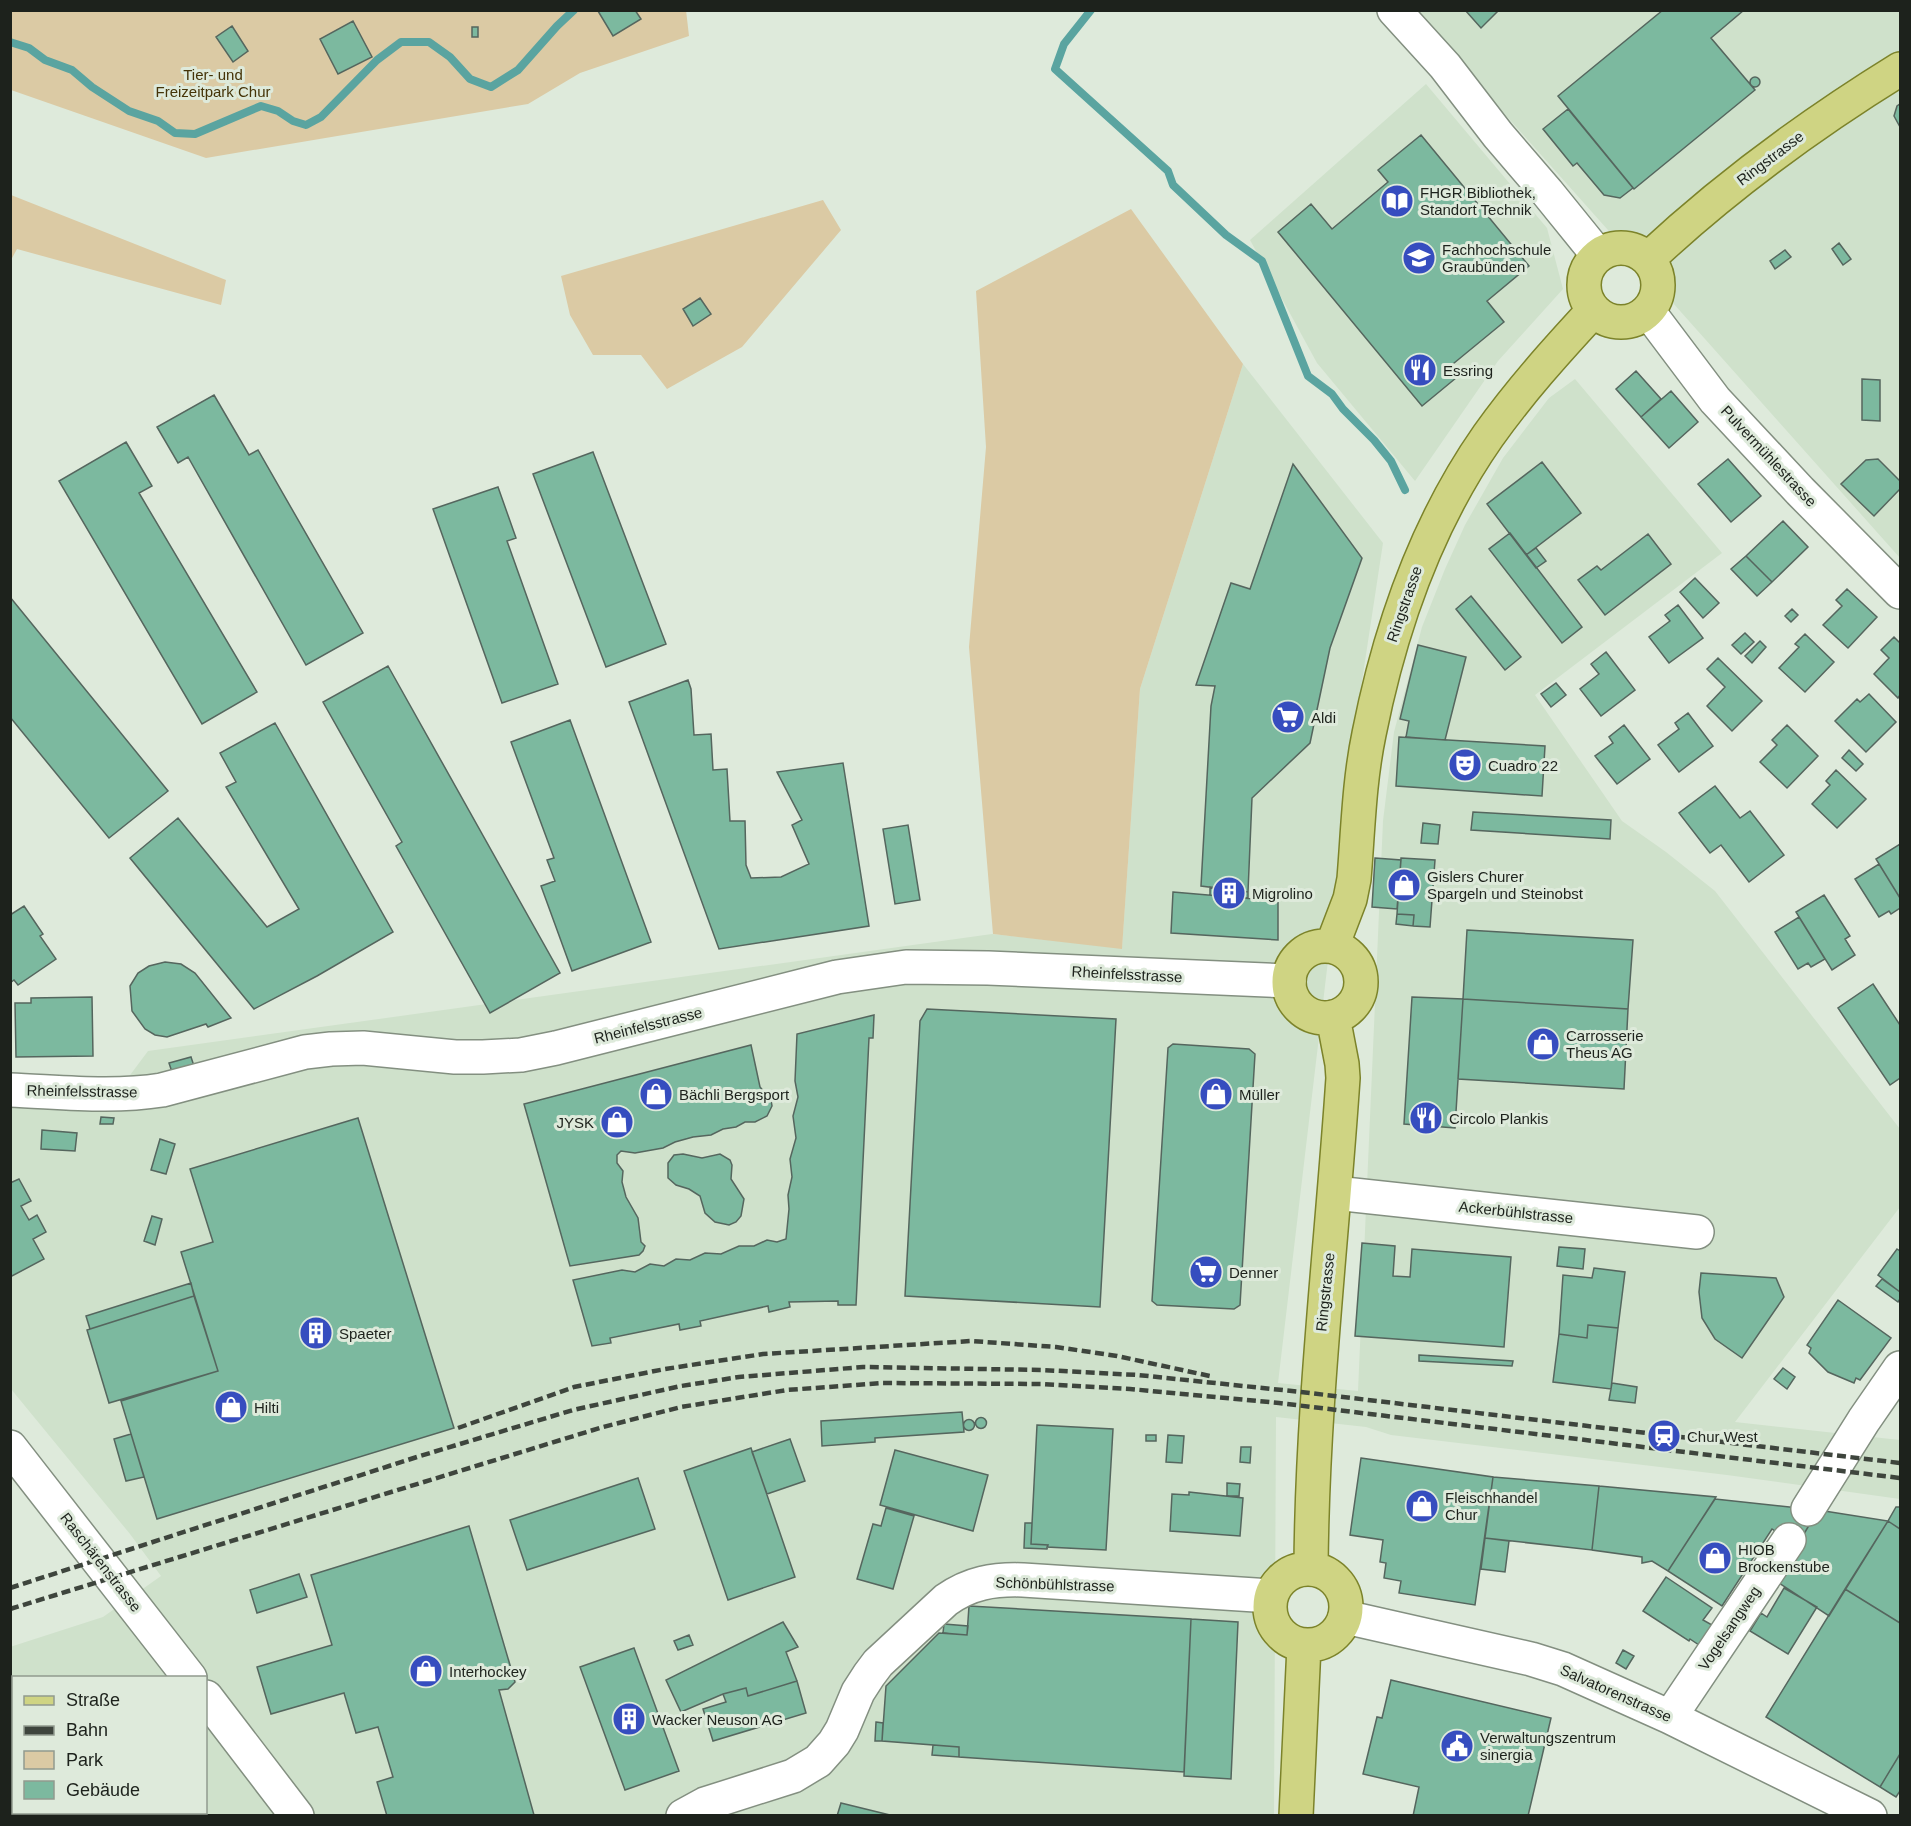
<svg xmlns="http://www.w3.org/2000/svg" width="1911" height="1826" font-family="Helvetica,sans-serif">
<rect width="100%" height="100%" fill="#deeadb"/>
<path fill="#cfe1cb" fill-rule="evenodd" d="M1413 11H1900V558Z
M1426 84 1547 228 1563 289 1498 361 1415 481 1317 363 1250 240Z
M1243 364 1383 543 1358 707 1278 1383 1358 1391 1383 821 1394 732 1422 627 1445 569 1465 525 1503 458 1549 398 1575 379 1722 553 1535 695 1622 821 1666 852 1715 891 1900 1129V1207L1735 1422 1900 1440V1499L1727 1475 1391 1435 1366 1427 1276 1417 1274 1815H11L10 1647 103 1617 161 1576 130 1534 11 1389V1099L119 1090 148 1051 992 934 1122 948 1140 689ZM14 1678H206V1812H14Z"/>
<path fill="#dbcaa4" d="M686 10 689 36 580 73 528 104 206 158 11 90V11Z
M11 195 226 280 221 305 17 249 11 260Z
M823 200 841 230 742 347 667 389 641 355H593L570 315 561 276Z
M1131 209 1243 364 1140 689 1122 949 993 934 969 647 986 447 976 291Z"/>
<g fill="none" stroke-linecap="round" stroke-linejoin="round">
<path stroke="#5aa4a0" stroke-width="8" d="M1091 10 1064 44 1055 69 1168 171 1173 185 1226 235 1262 261 1308 376 1332 394 1343 409 1374 440 1391 461 1405 490
M10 42 29 48 45 60 72 70 92 87 129 111 158 121 175 133 195 134 261 106 278 111 293 121 306 125 321 117 377 60 401 42H429L450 57 470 79 491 87 518 70 557 26 574 10"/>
</g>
<path fill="#7cb99f" stroke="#55665e" stroke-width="1.5" d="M600 10H635L641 19 613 36 598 11Z
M1465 10H1499L1481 28Z
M1663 10H1744L1711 38 1755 90 1634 189 1558 96Z
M353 21 372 57 338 74 320 39Z
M232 26 248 51 233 62 216 37Z
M472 27H478V37H472Z
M1750 82a5 5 0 1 1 10 0a5 5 0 1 1-10 0Z
M1900 104V127L1894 116 1897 106Z
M1568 109 1633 188 1620 198 1604 195 1577 163 1573 166 1543 129Z
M1421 135 1529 266 1487 301 1504 322 1448 368 1456 378 1422 406 1278 232 1311 204 1332 229 1388 182 1378 170Z
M1839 243 1851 259 1843 265 1832 249Z
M1785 250 1791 257 1775 269 1770 261Z
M700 298 711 314 693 326 683 309Z
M1636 371 1661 399 1641 417 1616 389Z
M1862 379 1880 380V421L1862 420Z
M1671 391 1698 422 1669 448 1641 417Z
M214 395 249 455 258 450 363 633 306 665 188 457 178 463 157 427Z
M126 442 152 486 139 493 257 692 202 724 59 481Z
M593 452 666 644 606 667 533 474Z
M1728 459 1761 496 1731 522 1698 484Z
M1878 459 1900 481V489L1874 516 1841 484 1866 460Z
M1542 462 1581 513 1526 555 1487 504Z
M1293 464 1362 558 1330 648 1310 743 1252 798 1248 892 1201 886 1211 706 1215 686 1196 685 1231 583 1250 589Z
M498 487 516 538 507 541 558 684 502 703 433 509Z
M1783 521 1808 547 1772 582 1746 556Z
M1510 533 1582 627 1562 643 1489 549Z
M1648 534 1671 564 1605 615 1578 580 1597 566 1601 570Z
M1536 548 1546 561 1536 568 1526 555Z
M1746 556 1772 582 1757 596 1731 569Z
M1695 578 1719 603 1703 618 1680 592Z
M1847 589 1877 617 1848 648 1823 625 1842 606 1836 600Z
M1471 596 1521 657 1505 670 1456 609Z
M10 597 168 791 109 838 10 717Z
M1678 605 1703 638 1669 663 1649 637 1670 621 1665 615Z
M1792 609 1798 615 1791 622 1785 616Z
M1745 633 1754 642 1741 654 1732 645Z
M1805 634 1834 662 1805 692 1779 668 1799 647 1795 644Z
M1894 637 1900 643V695L1898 698 1874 674 1889 658 1881 650Z
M1760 641 1766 647 1752 663 1745 656Z
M1418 645 1466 657 1445 740 1406 737 1409 721 1400 719Z
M1606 652 1635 690 1601 716 1580 689 1599 674 1591 664Z
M1718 658 1762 701 1732 731 1707 706 1725 687 1707 669Z
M388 666 560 973 490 1013 396 846 402 842 323 702Z
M688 680 691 689 694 735 711 734 713 770 727 769 730 821H745L746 865 751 878 781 877 809 864 792 825 802 820 777 772 843 763 869 926 719 949 629 702Z
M1556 683 1566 695 1551 707 1541 694Z
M1869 694 1896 722 1866 752 1835 721 1857 699 1860 702Z
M1688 713 1713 746 1679 772 1658 745 1679 729 1675 723Z
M570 720 651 942 572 971 541 886 555 881 547 860 554 858 511 742Z
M275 723 393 932 317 976 254 1009 130 858 178 818 267 927 299 909 226 787 236 782 220 753Z
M1624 725 1650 759 1617 784 1595 756 1613 743 1609 737Z
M1787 725 1818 756 1787 788 1760 762 1777 745 1772 740Z
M1399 737 1545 746 1542 796 1396 786Z
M1849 750 1863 764 1856 771 1842 758Z
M1836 770 1866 799 1837 828 1812 804 1830 785 1826 781Z
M1715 786 1740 818 1750 811 1784 855 1749 882 1721 845 1710 853 1679 813Z
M1473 812 1611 820 1610 839 1471 830Z
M1423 823 1440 825 1438 844 1421 843Z
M908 825 920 900 895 904 883 829Z
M1900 844V898L1876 859Z
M1375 858 1401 860 1397 909 1372 907Z
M1401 858 1435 860 1430 927 1413 926 1414 915 1397 914Z
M1879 864 1900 898V908L1891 914 1889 911 1879 917 1855 879Z
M1210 887 1248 892V898L1210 895Z
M1173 892 1278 901V940L1171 933Z
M1824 895 1850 936 1845 939 1855 955 1832 970 1796 912Z
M24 906 43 934 40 936 56 959 18 985 14 980 10 983V915Z
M1397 914 1414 915 1413 926 1396 924Z
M1799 917 1825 959 1811 967 1808 963 1798 969 1775 932Z
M1467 930 1633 940 1628 1009 1463 999Z
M165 962 181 964 195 973 231 1018 208 1027 206 1024 167 1037 155 1035 145 1029 132 1011 130 986 138 973 149 966Z
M1873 984 1900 1025V1078L1890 1085 1838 1008Z
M92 997 93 1056 16 1057 15 1003H31V998Z
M1412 997 1463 999 1455 1128 1404 1124Z
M1463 999 1628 1009 1624 1089 1458 1079Z
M927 1009 1116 1019 1100 1307 905 1296 920 1021Z
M874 1015 873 1038H869L856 1305H838V1301L789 1302 790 1307 769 1312 768 1306 700 1321 701 1326 680 1330 679 1324 610 1338 611 1343 592 1346 573 1280 622 1270 635 1272 650 1264 664 1266 676 1259 690 1260 705 1253 721 1254 739 1246H754L767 1240 777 1242 786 1239 789 1209 788 1195 792 1177 790 1159 796 1138 793 1116 798 1097 795 1081 797 1034Z
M1173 1044 1249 1049 1255 1054 1240 1305 1234 1309 1157 1305 1152 1301 1168 1048Z
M751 1045 760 1087 771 1100 772 1106 767 1116 755 1122H745L736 1127 723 1129 711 1135 693 1137 675 1142 663 1148 635 1153 621 1151 617 1155V1163L623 1171 622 1182 626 1197 638 1218 641 1242 645 1246 643 1251 639 1255 570 1266 524 1104Z
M191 1057 194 1066 172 1072 169 1063Z
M101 1117 114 1118 113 1124H100Z
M358 1118 454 1428 157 1519 121 1401 218 1371 181 1252 213 1242 190 1169Z
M42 1130 77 1133 75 1151 41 1149Z
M160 1139 175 1144 166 1174 151 1170Z
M683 1154 702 1158 720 1154 730 1160 732 1165 731 1179 744 1199 741 1216 736 1222 729 1225 715 1222 705 1213 700 1196 689 1189 676 1185 668 1178V1163L674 1155Z
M19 1179 31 1201 21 1206 29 1220 37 1215 46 1232 33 1239 44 1259 10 1277V1183Z
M152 1216 162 1219 155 1245 144 1241Z
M1362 1243 1395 1246 1393 1276 1410 1277 1412 1249 1511 1257 1504 1347 1355 1336Z
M1559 1247 1585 1249 1583 1269 1557 1266Z
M1897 1249 1900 1251V1292L1878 1275Z
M1594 1268 1625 1272 1618 1328 1588 1325 1587 1338 1559 1334 1563 1275 1592 1278Z
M1701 1273 1776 1278 1784 1297 1742 1358 1715 1339 1702 1318 1699 1292Z
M1882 1279 1900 1292V1299L1898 1302 1876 1286Z
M191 1283 194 1296 90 1329 86 1316Z
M194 1296 218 1371 109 1403 87 1330Z
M1838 1300 1891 1338 1860 1380 1856 1378 1854 1383 1828 1372 1809 1353 1811 1348 1807 1345Z
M1588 1325 1618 1328 1611 1389 1553 1382 1559 1334 1587 1338Z
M1419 1355 1513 1361 1512 1366 1419 1361Z
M1783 1368 1795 1377 1787 1389 1774 1379Z
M1612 1383 1637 1387 1635 1403 1609 1400Z
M962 1412 964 1432 875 1438V1442L822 1446 821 1421Z
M975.5 1423a5.5 5.5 0 1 1 11 0a5.5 5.5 0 1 1-11 0Z
M963.5 1425a5.5 5.5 0 1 1 11 0a5.5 5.5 0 1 1-11 0Z
M1037 1425 1113 1429 1106 1550 1047 1547 1048 1545 1031 1544Z
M131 1434 144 1477 126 1481 114 1439Z
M1146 1435H1156V1441H1146Z
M1168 1435 1184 1436 1182 1463 1166 1462Z
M790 1439 805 1481 767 1494 752 1452Z
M1241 1447H1251L1250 1463 1240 1462Z
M751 1448 795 1577 728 1600 684 1471Z
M895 1450 988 1475 973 1531 880 1505Z
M1361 1458 1493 1477 1475 1605 1399 1593 1401 1581 1384 1578 1386 1563 1380 1562 1383 1540 1350 1535Z
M1493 1477 1599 1486 1592 1550 1485 1538Z
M638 1478 655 1529 527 1570 510 1520Z
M1227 1483 1240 1484 1239 1496H1227Z
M1599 1486 1716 1497 1668 1571 1652 1561 1642 1563V1557L1592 1550Z
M1189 1492 1243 1498 1240 1536 1170 1531 1172 1494 1189 1495Z
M1715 1499 1818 1510 1797 1546 1772 1529 1722 1606 1668 1571Z
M1896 1507H1900V1529L1888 1521Z
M886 1508 914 1516 893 1589 857 1579 873 1524 881 1526Z
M1818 1510 1888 1521 1829 1616 1776 1581Z
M1888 1521 1900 1529V1623L1845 1589Z
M1025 1523H1032L1031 1544 1048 1545 1047 1549 1024 1548Z
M469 1526 515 1682 508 1689 499 1690 534 1815 387 1816 377 1782 393 1777 378 1727 356 1733 344 1693 271 1714 257 1667 332 1645 311 1575Z
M1485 1538 1509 1541 1505 1572 1481 1569Z
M299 1574 307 1597 257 1613 250 1590Z
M1666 1577 1712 1608 1703 1620 1712 1625 1699 1645 1690 1639 1689 1641 1643 1611Z
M1784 1588 1817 1607 1788 1654 1750 1631 1761 1613 1767 1617Z
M1845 1589 1900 1623V1754L1880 1787 1766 1717Z
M969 1606 1191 1619 1184 1772 959 1757V1747L882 1741 886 1686 939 1633 967 1635Z
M1191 1619 1238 1622 1231 1779 1184 1776Z
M783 1622 798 1647 786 1652 797 1681 748 1696 746 1688 723 1694 681 1712 666 1680Z
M944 1624 968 1626 967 1635 943 1633Z
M689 1635 693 1645 678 1650 674 1641Z
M634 1648 679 1771 625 1790 580 1667Z
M1623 1650 1634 1656 1626 1669 1616 1663Z
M1391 1680 1551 1718 1528 1816H1413L1419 1787 1363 1774 1377 1717 1382 1718Z
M797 1681 806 1713 713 1741 703 1709 726 1702 723 1694 746 1688 748 1696Z
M10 1699 14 1708V1781L10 1782Z
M876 1722 883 1723 882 1741H875Z
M933 1745 959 1747V1757L932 1755Z
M1900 1754V1791L1896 1797 1880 1787Z
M841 1803 894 1816H837Z"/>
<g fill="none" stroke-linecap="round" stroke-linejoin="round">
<defs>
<path id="minor" d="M1394 10 1445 66 1498 135 1547 192 1598 255
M1648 311 1715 400 1800 491 1900 592
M10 1090C61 1092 112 1098 162 1090L305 1052 331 1049 363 1048 455 1057H483L521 1055 556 1048 837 977 906 967 988 968 1289 981
M1335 1193 1697 1232
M10 1447 190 1678
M1808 1509 1864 1420 1900 1368
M1345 1617 1531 1659 1563 1669 1670 1717 1870 1816
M206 1697 297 1816
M1670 1717 1789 1540
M683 1816 705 1804 793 1776 818 1761 834 1743 842 1730 858 1692 869 1675 878 1663 946 1600C970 1583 993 1579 1023 1580L1271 1596"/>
<path id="major" d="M1584 285a37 37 0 1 1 74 0a37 37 0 1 1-74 0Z
M1648 259C1725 187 1811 124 1900 69
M1332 946 1350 899 1354 879C1358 831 1359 782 1369 734 1390 628 1425 526 1488 436 1520 391 1556 351 1593 311
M1289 982a36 36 0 1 1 72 0a36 36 0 1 1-72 0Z
M1270 1607a38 38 0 1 1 76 0a38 38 0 1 1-76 0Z
M1311 1569C1312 1405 1332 1242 1343 1078L1342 1064 1333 1017
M1296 1816 1304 1646"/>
</defs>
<use href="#minor" stroke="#838f80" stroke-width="36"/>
<use href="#major" stroke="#7c832a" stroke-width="36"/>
<use href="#minor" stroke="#fff" stroke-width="33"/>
<use href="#major" stroke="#cfd483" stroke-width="33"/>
<path stroke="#3e453d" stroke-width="4.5" stroke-dasharray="9 4.5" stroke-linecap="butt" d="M458 1428 574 1387 665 1369 763 1354 971 1341 1056 1347 1117 1356 1210 1376
M10 1588 420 1456 573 1410 681 1386 739 1377 863 1367 1042 1370 1138 1375 1301 1392 1900 1463
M10 1609 603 1427 681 1407 787 1390 882 1383 1041 1384 1130 1389 1279 1403 1900 1478"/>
</g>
<defs>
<symbol id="library-disc" viewBox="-11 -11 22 22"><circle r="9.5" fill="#364dbf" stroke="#deeadb"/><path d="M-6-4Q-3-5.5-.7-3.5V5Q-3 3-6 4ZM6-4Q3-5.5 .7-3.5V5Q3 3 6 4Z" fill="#fff"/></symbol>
<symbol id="university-disc" viewBox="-11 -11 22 22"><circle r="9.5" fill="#364dbf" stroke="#deeadb"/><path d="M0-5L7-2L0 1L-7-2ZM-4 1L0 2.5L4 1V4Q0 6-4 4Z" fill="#fff"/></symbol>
<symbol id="restaurant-disc" viewBox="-11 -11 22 22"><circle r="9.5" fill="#364dbf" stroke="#deeadb"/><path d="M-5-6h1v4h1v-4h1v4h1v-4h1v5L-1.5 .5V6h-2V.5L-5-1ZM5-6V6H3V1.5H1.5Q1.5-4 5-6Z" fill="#fff"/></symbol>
<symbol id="supermarket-disc" viewBox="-11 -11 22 22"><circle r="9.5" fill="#364dbf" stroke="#deeadb"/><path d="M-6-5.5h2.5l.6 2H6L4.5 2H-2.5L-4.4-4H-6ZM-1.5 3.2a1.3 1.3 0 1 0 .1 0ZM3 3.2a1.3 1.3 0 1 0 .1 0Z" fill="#fff"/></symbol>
<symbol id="theatre-disc" viewBox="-11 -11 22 22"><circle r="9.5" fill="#364dbf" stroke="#deeadb"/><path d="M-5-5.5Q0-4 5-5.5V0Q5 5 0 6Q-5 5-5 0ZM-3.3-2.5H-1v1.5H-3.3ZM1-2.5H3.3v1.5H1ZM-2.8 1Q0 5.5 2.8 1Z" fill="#fff"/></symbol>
<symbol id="shop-disc" viewBox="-11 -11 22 22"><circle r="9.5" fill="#364dbf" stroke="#deeadb"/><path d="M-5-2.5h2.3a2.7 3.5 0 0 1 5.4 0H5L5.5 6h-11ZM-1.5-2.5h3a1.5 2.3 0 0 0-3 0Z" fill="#fff"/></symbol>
<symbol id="building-disc" viewBox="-11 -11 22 22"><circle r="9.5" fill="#364dbf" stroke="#deeadb"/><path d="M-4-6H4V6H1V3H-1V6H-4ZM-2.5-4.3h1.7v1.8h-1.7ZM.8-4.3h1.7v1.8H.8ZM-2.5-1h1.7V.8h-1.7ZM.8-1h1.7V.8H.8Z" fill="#fff"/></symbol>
<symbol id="station-disc" viewBox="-11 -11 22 22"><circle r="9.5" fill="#364dbf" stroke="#deeadb"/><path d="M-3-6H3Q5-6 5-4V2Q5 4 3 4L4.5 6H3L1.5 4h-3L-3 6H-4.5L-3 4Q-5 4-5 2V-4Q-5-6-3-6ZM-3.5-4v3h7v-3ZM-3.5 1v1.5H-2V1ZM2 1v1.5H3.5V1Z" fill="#fff"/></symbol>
<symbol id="civic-disc" viewBox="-11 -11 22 22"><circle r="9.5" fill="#364dbf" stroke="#deeadb"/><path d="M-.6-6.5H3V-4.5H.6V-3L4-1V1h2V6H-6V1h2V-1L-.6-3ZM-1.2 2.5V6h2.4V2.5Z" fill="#fff"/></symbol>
</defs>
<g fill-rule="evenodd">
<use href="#library-disc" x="1378" y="182" width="38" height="38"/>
<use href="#university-disc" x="1400" y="239" width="38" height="38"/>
<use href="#restaurant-disc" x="1401" y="351" width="38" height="38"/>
<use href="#supermarket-disc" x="1269" y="698" width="38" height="38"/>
<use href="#theatre-disc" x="1446" y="746" width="38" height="38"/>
<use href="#shop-disc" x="1385" y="866" width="38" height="38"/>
<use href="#building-disc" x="1210" y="874" width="38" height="38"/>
<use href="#shop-disc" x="1524" y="1025" width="38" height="38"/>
<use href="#shop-disc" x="637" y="1075" width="38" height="38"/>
<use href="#shop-disc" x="1197" y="1075" width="38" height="38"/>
<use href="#restaurant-disc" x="1407" y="1099" width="38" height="38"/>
<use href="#shop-disc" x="598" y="1103" width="38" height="38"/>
<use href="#supermarket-disc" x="1187" y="1253" width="38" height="38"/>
<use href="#building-disc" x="297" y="1314" width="38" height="38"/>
<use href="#shop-disc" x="212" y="1388" width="38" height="38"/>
<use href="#station-disc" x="1645" y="1417" width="38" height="38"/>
<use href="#shop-disc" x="1403" y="1487" width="38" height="38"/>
<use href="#shop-disc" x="1696" y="1539" width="38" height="38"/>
<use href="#shop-disc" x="407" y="1652" width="38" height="38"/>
<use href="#building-disc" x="610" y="1700" width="38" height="38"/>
<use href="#civic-disc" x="1438" y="1727" width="38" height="38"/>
</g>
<g text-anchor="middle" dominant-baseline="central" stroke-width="6" stroke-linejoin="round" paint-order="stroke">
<g font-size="15" fill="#453408" stroke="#deeadb">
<text x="213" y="74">Tier- und<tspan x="213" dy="17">Freizeitpark Chur</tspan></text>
</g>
<g font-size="15" fill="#1d221c" stroke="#deeadb">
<text transform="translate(1770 158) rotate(-37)">Ringstrasse</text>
<text transform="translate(1769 456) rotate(47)">Pulvermühlestrasse</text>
<text transform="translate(1404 604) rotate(-71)">Ringstrasse</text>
<text transform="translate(1127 974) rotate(3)">Rheinfelsstrasse</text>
<text transform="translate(648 1025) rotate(-14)">Rheinfelsstrasse</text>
<text transform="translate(82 1091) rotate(1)">Rheinfelsstrasse</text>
<text transform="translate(1516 1212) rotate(6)">Ackerbühlstrasse</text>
<text transform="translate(1325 1292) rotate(-84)">Ringstrasse</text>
<text transform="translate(101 1562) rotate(52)">Raschärenstrasse</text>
<text transform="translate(1055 1584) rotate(2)">Schönbühlstrasse</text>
<text transform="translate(1729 1628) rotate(-56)">Vogelsangweg</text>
<text transform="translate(1616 1693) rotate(24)">Salvatorenstrasse</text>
</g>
<g font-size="15" fill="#1d221c" stroke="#deeadb" text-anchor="start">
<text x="1420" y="192">FHGR Bibliothek,<tspan x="1420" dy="17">Standort Technik</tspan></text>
<text x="1442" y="249">Fachhochschule<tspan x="1442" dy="17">Graubünden</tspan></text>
<text x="1443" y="370">Essring</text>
<text x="1311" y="717">Aldi</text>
<text x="1488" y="765">Cuadro 22</text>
<text x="1427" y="876">Gislers Churer<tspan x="1427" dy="17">Spargeln und Steinobst</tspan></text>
<text x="1252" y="893">Migrolino</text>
<text x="1566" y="1035">Carrosserie<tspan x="1566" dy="17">Theus AG</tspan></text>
<text x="679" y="1094">Bächli Bergsport</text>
<text x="1239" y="1094">Müller</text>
<text x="1449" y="1118">Circolo Plankis</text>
<text x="594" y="1122" text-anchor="end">JYSK</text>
<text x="1229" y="1272">Denner</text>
<text x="339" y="1333">Spaeter</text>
<text x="254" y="1407">Hilti</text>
<text x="1687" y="1436">Chur West</text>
<text x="1445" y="1497">Fleischhandel<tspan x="1445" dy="17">Chur</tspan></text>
<text x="1738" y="1549">HIOB<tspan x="1738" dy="17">Brockenstube</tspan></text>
<text x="449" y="1671">Interhockey</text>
<text x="652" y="1719">Wacker Neuson AG</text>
<text x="1480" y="1737">Verwaltungszentrum<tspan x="1480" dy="17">sinergia</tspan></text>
</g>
</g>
<rect width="1911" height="1826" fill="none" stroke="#1d221c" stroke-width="24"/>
<rect x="12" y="1676" width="195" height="138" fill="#deeadb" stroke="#919a8f" stroke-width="1.5"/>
<rect x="24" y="1696" width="30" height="9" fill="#cfd483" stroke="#919a8f" stroke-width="1.5"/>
<text x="66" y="1706" font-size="18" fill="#1d221c">Straße</text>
<rect x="24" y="1726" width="30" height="9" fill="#3e453d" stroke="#919a8f" stroke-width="1.5"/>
<text x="66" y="1736" font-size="18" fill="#1d221c">Bahn</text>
<rect x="24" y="1751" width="30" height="18" fill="#dbcaa4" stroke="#919a8f" stroke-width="1.5"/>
<text x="66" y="1766" font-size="18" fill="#1d221c">Park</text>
<rect x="24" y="1781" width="30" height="18" fill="#7cb99f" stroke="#919a8f" stroke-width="1.5"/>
<text x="66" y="1796" font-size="18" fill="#1d221c">Gebäude</text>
</svg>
